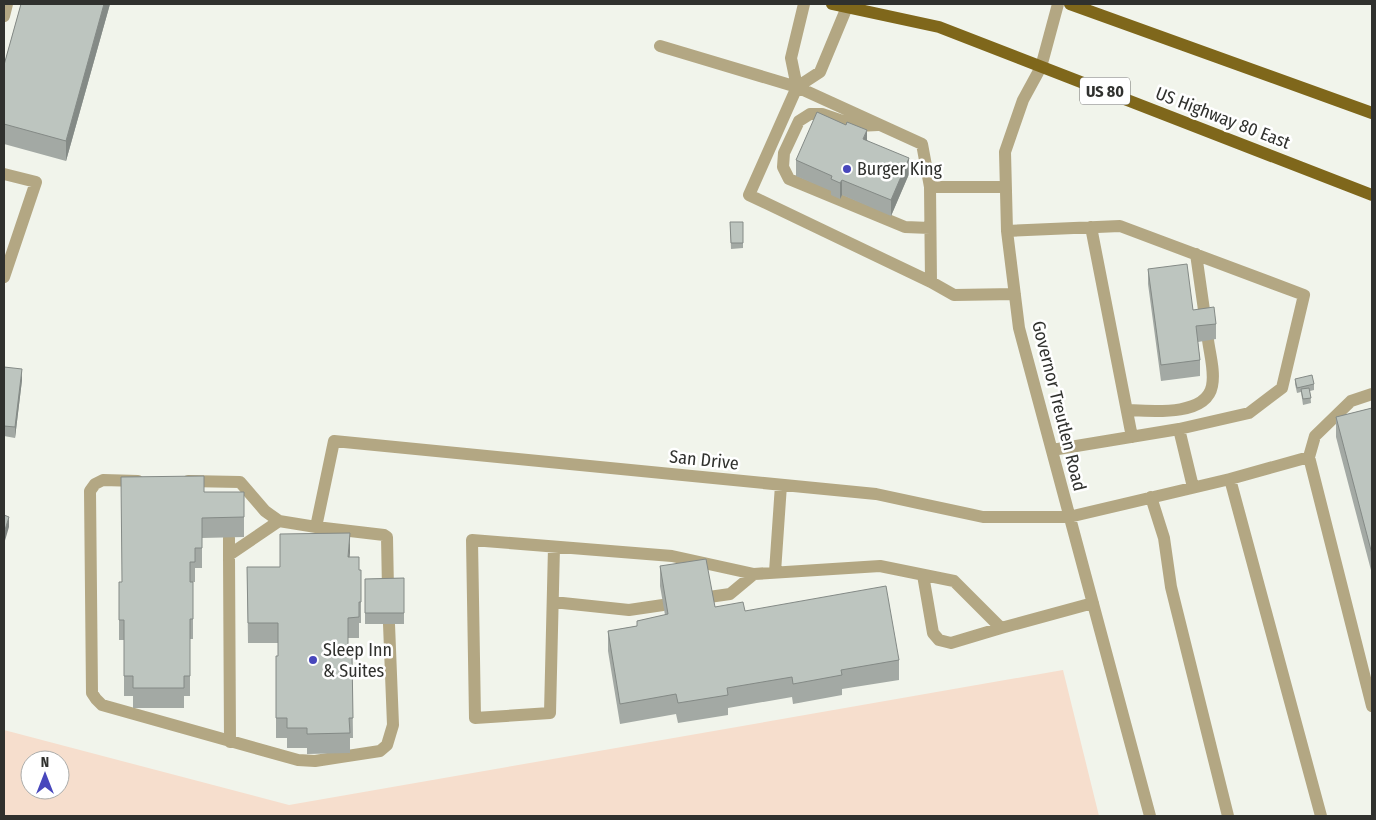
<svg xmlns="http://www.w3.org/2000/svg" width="1376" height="820" font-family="'Fira Sans Condensed',sans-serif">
<rect width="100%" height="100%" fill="#f1f4eb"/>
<path fill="#f6decd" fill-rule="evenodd" d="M1063 670 1099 816H4V730L289 805ZM30 760H60V790H30Z"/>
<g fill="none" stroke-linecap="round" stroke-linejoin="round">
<path stroke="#b3a783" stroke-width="12" d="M1058 4 1041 67 1023 100 1005 152 1007 231 1019 328 1150 816
M847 7 820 72 797 87 749 195 931 282
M4 16 7 4
M660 46 797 87 922 144 930 187
M797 87 791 58 804 4
M878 125 857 126 822 114H810L799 121 784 153 783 167 789 179 905 227 930 228
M4 174 36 182 4 277
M1005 187H930L931 282 954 295 1015 294
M1091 227 1132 437
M1007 231 1120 226 1304 295 1282 388 1249 413 1179 429
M1196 254 1206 324
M1127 410C1150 411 1206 417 1212 386 1215 372 1210 355 1208 340
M1052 450 1179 429 1193 487
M1309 457 1315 436 1351 401 1372 394
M138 481 103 480 95 484 90 491 92 693 96 699 102 705 298 760 315 761 380 751 387 745 393 725 389 624
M188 481 240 482 265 511 279 521 316 527 334 441 876 494 983 517H1069L1230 479
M1151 497 1164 538 1171 587 1228 816
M316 527 384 535 387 537 388 590
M229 538V555
M554 547 550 713 475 718 472 540 672 556 754 574 880 566 954 581 1001 628 1093 603
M775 572 781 485
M923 575 933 633 939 640 951 643 1001 628
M709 597 730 594 754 574
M553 602 629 610 663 605
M230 742 229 555 279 521
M1321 816 1230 479 1309 457 1372 706"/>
<path stroke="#7f671b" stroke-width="12" d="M832 4 939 27 1372 195
M1070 4 1372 113"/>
</g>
<path fill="#a3a9a4" d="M21 4H110L66 161 4 144V65Z
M867 140 909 174 891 216 842 195 840 199 831 195V191L796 176V160Z
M730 222 743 243V248L731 249Z
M1148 269 1193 310 1216 324V339L1198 342 1200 360V376L1161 381 1148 284Z
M4 367 22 380 15 438 4 436Z
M1295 379 1314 384V390L1310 391 1311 403 1303 405 1301 392 1297 393 1295 384Z
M1372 408V574L1336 437V417Z
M204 492H244V537L202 538V568H195V582H190H193V639H190V696H184V708H133V696H124V640H119V582H122Z
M349 557 359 570H361V623H359V638H348V656H352L353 738H350V753L307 754V748H287V738H276V656H278V643H248L247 567H280Z
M660 566 715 607 745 611 899 660V680L842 689V695L793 704 792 697 728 708V715L678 723 676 714 620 724 608 651V631L637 626V621L665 615 660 586Z
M404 578V624H365V579Z"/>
<path fill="#848a86" d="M104 4H110L66 161V141Z
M867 130V146L863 139Z
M909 158V174L891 216V200Z
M842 180V195L840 199V183Z
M22 369V380L15 438V427Z
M9 517V527L4 544V533Z
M350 533V553L348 577V557Z"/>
<path fill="#bdc5bf" stroke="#848a86" d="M21 4H104L66 141 4 124V65Z
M817 112 846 125 847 122 867 130 863 139 909 158 891 200 842 180 840 183 831 179 832 176 796 160Z
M730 222H743V243H731Z
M1187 264 1193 310 1214 307 1216 324 1196 326 1200 360 1161 365 1148 269Z
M4 367 22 369 15 427 4 426Z
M1312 375 1314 384 1297 388 1295 379Z
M1309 388 1311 398 1303 399 1301 389Z
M1372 408V554L1336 417Z
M204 476V492H244V517L202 518V548H195V562H190V582H193V619H190V676H184V688H133V676H124V620H119V582H122L121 477Z
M4 515 9 517 4 533Z
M350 533 348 557H359V570H361V602H359V617L348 618V656H352L353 718H349L350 733 307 734V728H287V718H276V656H278V623H248L247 567H280V534Z
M706 559 715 607 743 602 745 611 886 586 899 660 841 670 842 675 793 684 792 677 727 688 728 695 678 703 676 694 620 704 608 631 637 626V621L668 614 660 566Z
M404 578V613H365V579Z"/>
<g fill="#4847bc" stroke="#fff" stroke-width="2">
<circle cx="847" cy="169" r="5"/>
<circle cx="313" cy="660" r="5"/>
</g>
<g text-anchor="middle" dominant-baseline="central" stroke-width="5" stroke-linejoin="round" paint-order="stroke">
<rect fill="#fff" stroke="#6e6f6d" stroke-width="1" x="1080" y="77.5" width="50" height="27" rx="4"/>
<g font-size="16" font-weight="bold" fill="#30312e">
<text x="1105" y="91">US 80</text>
</g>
<g font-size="18" fill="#30312e" stroke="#fff">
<text transform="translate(1223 118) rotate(21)">US Highway 80 East</text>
<text transform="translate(1059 406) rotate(76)">Governor Treutlen Road</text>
<text transform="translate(704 460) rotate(6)">San Drive</text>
</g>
<g font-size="18" fill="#30312e" stroke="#fff" text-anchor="start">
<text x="857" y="169">Burger King</text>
<text x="323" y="650">Sleep Inn<tspan x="323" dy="21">&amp; Suites</tspan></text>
</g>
</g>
<rect width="1376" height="820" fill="none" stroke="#30312e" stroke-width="10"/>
<g transform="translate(45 775)"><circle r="24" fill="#ffffff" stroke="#acadab"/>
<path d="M0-4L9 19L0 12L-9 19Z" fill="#4847bc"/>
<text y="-8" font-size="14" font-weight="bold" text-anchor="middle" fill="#30312e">N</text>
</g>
</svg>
